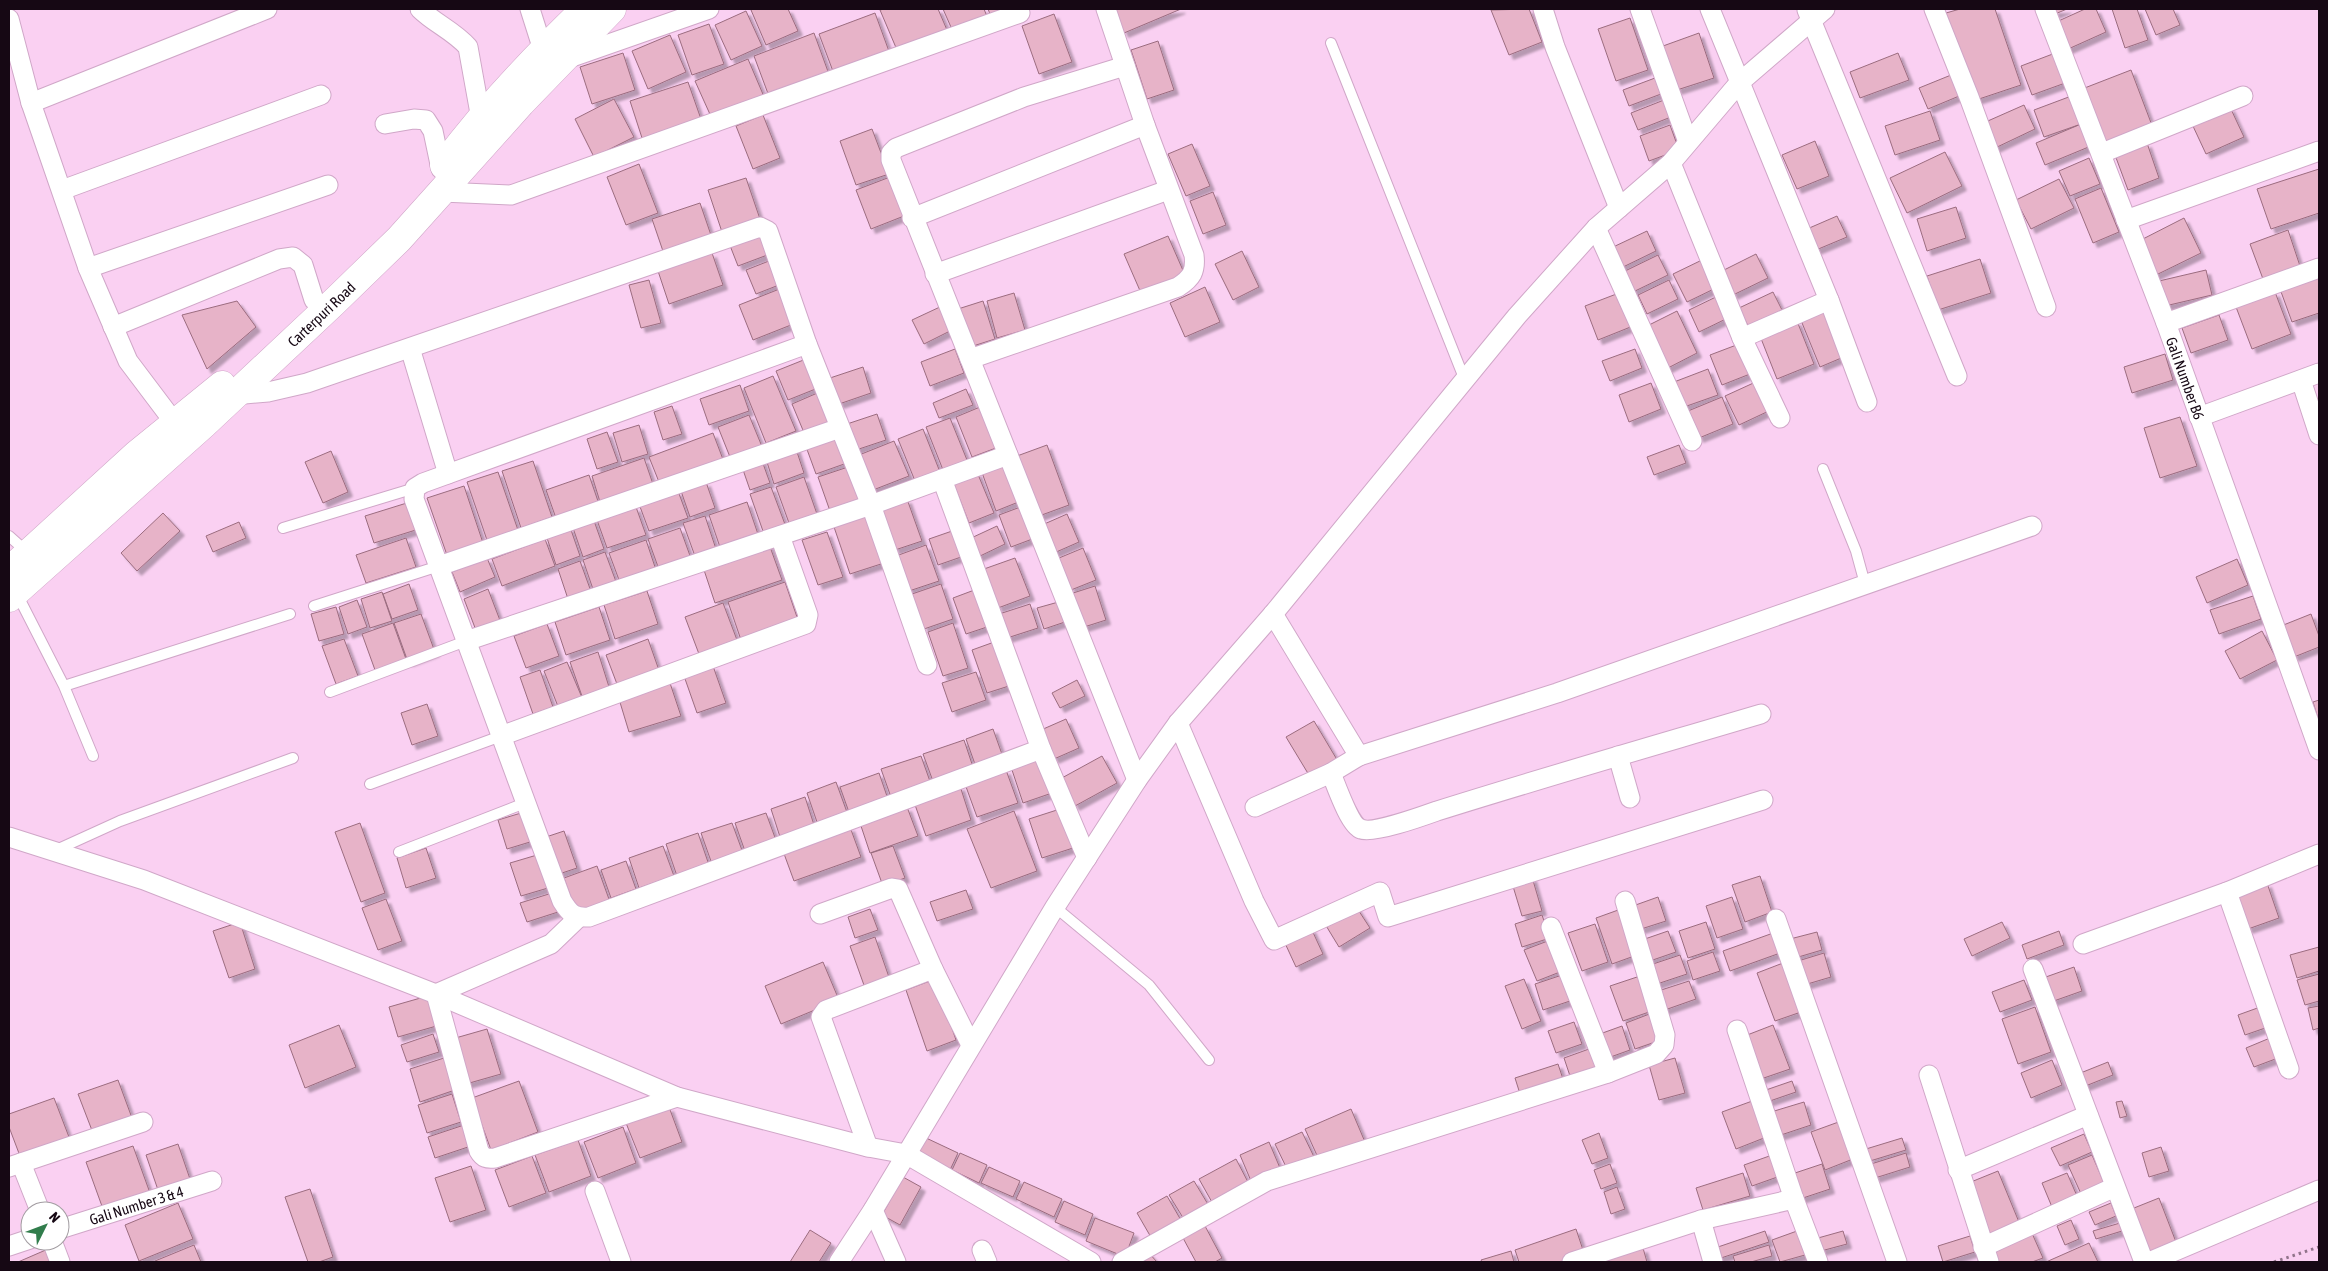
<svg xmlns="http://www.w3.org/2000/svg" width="2328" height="1271" font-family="'Asap Condensed',sans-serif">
<defs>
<filter id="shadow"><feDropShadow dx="4.5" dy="4.5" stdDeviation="1" flood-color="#0004"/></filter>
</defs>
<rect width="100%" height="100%" fill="#fad0f2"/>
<path fill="#e7b3c8" stroke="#9b6c7f" filter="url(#shadow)" d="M753 9H788L798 31 766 45 751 10Z
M884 9H938L947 30 897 50 880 10Z
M943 9H984L988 19 954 34Z
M988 9H1003L990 14Z
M1113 9H1181L1124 33Z
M1529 9 1542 42 1509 55 1491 10Z
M1960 9H1995L2021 85 1976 100 1946 13Z
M2053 9H2067L2055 14Z
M2085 9H2096L2106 32 2066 50 2054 23Z
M2112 9H2137L2148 40 2125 48Z
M2145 9H2173L2180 25 2156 35Z
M746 11 762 46 731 60 715 25Z
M875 13 890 54 834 74 819 34Z
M1054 14 1072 62 1039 74 1022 26Z
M1630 18 1648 70 1616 81 1598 29Z
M709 24 724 64 692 75 678 35Z
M814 33 830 77 770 99 754 56Z
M1699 33 1714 78 1677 90 1663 46Z
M670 35 686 72 648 89 632 51Z
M1158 41 1174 90 1147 99 1131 50Z
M2058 52 2068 82 2032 95 2021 66Z
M623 53 635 90 592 104 580 67Z
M1898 53 1909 80 1860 98 1850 72Z
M748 59 765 99 713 121 695 81Z
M2131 70 2153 128 2105 146 2082 89Z
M1956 73 1964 94 1928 109 1919 88Z
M1655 78 1661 94 1629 106 1623 90Z
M688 82 702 122 643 141 630 101Z
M2074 95 2084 123 2044 137 2034 110Z
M614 99 634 137 594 157 575 119Z
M1664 100 1671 117 1638 130 1631 113Z
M2024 105 2035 129 1993 149 1981 124Z
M2230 107 2244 137 2206 154 2192 124Z
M1930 111 1940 140 1895 155 1885 126Z
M763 115 780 158 753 169 736 126Z
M2081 124 2091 146 2045 165 2036 143Z
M1670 125 1679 150 1649 161 1640 136Z
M872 129 889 174 856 185 840 141Z
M1815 141 1829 176 1797 189 1782 155Z
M2147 143 2159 178 2128 190 2115 155Z
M1192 144 1210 186 1186 196 1168 154Z
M1945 152 1962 186 1907 213 1890 178Z
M2089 158 2100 184 2070 196 2059 171Z
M639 164 658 213 626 225 607 177Z
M2319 169V213L2271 229 2257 189Z
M890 177 904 216 871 229 856 190Z
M746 178 761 222 723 235 708 190Z
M2059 179 2074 208 2031 229 2016 200Z
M2101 188 2119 232 2093 243 2075 199Z
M1213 192 1226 225 1203 234 1190 201Z
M700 203 713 241 665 257 652 219Z
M1956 207 1966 238 1927 251 1917 219Z
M1837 216 1847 237 1816 250 1807 229Z
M2184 218 2201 253 2154 276 2137 242Z
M2288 230 2300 266 2263 279 2250 244Z
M760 231 770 254 738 266 729 243Z
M1647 231 1656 251 1621 268 1611 248Z
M1168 236 1185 275 1141 293 1124 254Z
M1242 251 1259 287 1233 300 1215 264Z
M712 253 723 285 669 304 658 271Z
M1756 254 1768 278 1733 295 1722 271Z
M1658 255 1668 275 1633 292 1623 272Z
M774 259 784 283 756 294 746 270Z
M1704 259 1718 287 1687 302 1673 274Z
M1980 259 1991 293 1938 310 1927 276Z
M2206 270 2212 295 2165 306 2159 281Z
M2319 275V313L2292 322 2280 289Z
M649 280 661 323 641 328 629 285Z
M1669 280 1678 299 1647 314 1638 295Z
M1205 287 1220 322 1185 337 1170 303Z
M782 288 796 323 753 340 739 305Z
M1773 292 1783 312 1749 328 1739 308Z
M2275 292 2291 334 2252 349 2236 307Z
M1014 293 1025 330 997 338 987 301Z
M1619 293 1633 326 1598 340 1585 306Z
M1720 295 1730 317 1699 332 1689 310Z
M237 301 256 327 207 369 182 315Z
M983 301 995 339 970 347 958 309Z
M942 306 954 329 924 344 912 320Z
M1826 307 1846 356 1820 367 1800 318Z
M1677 311 1697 353 1666 369 1645 327Z
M2219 315 2228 340 2191 353 2182 328Z
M1797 321 1814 364 1777 379 1760 336Z
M1739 344 1750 374 1722 385 1710 355Z
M955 349 964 373 930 386 921 362Z
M1635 349 1642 368 1610 381 1602 361Z
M2165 354 2173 380 2132 393 2124 367Z
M806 359 818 388 788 400 776 371Z
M863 367 871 393 839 404 830 378Z
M1708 369 1718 395 1684 407 1674 382Z
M773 376 796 431 766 443 744 388Z
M1760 380 1773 409 1739 425 1725 396Z
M1651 383 1661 409 1629 422 1619 395Z
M740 385 749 411 709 425 700 399Z
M966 389 973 405 939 418 933 403Z
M822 391 835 422 805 435 792 404Z
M1722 397 1733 424 1699 438 1688 411Z
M672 406 682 434 663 440 654 412Z
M980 407 996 448 972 457 956 417Z
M877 414 886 440 853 451 844 425Z
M749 415 763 449 732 462 718 427Z
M2180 417 2197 466 2160 478 2144 428Z
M950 418 967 460 943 470 926 427Z
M639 425 648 454 622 462 613 433Z
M923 429 940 472 915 481 898 439Z
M607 432 618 462 597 469 587 439Z
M713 433 724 462 661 487 649 457Z
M836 433 847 463 816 474 805 444Z
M894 441 909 476 868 492 854 457Z
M1047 445 1069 505 1039 516 1017 456Z
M1679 445 1686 463 1654 475 1647 457Z
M795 446 804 473 774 484 765 456Z
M331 451 348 492 323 503 305 462Z
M644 458 654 487 601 505 592 476Z
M761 458 770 483 750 490 741 464Z
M533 461 552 517 521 528 502 471Z
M1006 461 1021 501 996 511 981 470Z
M848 467 860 500 830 511 818 477Z
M498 472 519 533 488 543 467 482Z
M977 472 994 513 969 523 953 482Z
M589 475 600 507 557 521 546 490Z
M804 477 817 514 789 523 776 487Z
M706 482 715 508 690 517 681 491Z
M464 486 484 546 448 558 427 498Z
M771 487 786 527 764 534 750 494Z
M678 491 688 518 649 531 639 504Z
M907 499 922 541 895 550 880 508Z
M410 502 419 529 374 543 365 516Z
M747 502 760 540 722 553 709 515Z
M1023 506 1035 538 1011 547 999 515Z
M636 507 646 535 607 548 597 520Z
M163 513 180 531 137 571 121 553Z
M866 513 884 563 850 574 833 524Z
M1067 514 1079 542 1054 553 1042 525Z
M705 516 717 552 696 559 683 523Z
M593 518 604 549 583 557 572 525Z
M239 522 246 538 213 552 206 536Z
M997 526 1005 544 978 557 969 539Z
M570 527 580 556 556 565 546 535Z
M680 528 693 564 661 575 648 539Z
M955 530 964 556 938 565 929 539Z
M827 532 843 577 818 585 802 540Z
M406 538 416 567 366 583 356 555Z
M545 539 555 566 502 586 492 559Z
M646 540 658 576 622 588 609 553Z
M769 544 782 580 715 603 703 567Z
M926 545 939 581 909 591 896 556Z
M1083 548 1096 580 1071 590 1059 558Z
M605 552 618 587 595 595 583 560Z
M487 558 495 577 460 592 452 572Z
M1015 558 1030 596 998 608 984 569Z
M2237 559 2248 585 2207 603 2196 577Z
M580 561 593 597 570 605 558 569Z
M785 582 798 620 741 640 728 602Z
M409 584 418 610 392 619 383 594Z
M941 584 953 619 924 629 912 594Z
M1095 586 1106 620 1081 628 1070 594Z
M488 589 501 623 477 633 464 599Z
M977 589 990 626 966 634 953 598Z
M647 591 658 624 615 639 604 605Z
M382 592 392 621 370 628 361 599Z
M2253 596 2261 619 2219 634 2210 610Z
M357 600 367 627 348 634 339 607Z
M1062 601 1068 621 1044 629 1037 608Z
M723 603 737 640 699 654 685 617Z
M1030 604 1038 628 1004 639 996 615Z
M336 607 344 634 319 641 311 614Z
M599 607 610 640 566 655 555 622Z
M421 614 435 652 408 662 394 623Z
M2311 614 2319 636V647L2294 657 2281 626Z
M393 623 406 659 375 670 362 634Z
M953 623 968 668 943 676 928 632Z
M547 624 559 656 526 668 514 636Z
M2262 631 2277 660 2240 679 2225 651Z
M344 639 358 676 336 684 322 646Z
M648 639 661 676 620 692 606 655Z
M997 641 1012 685 987 693 972 650Z
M598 652 610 690 583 699 570 662Z
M567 662 583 700 559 709 544 671Z
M713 666 726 703 697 713 684 676Z
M540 670 553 707 533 714 520 677Z
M976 672 986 700 952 712 942 683Z
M1077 680 1085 696 1060 708 1052 693Z
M670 683 681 716 629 732 619 699Z
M2319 700V722L2313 702Z
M427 704 438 736 412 745 401 713Z
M1066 719 1079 748 1054 759 1041 730Z
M1314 721 1339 763 1312 780 1286 737Z
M993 729 1003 757 976 767 966 739Z
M964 740 974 770 934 784 923 754Z
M1038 754 1052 793 1023 803 1010 764Z
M921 756 932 787 892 800 881 769Z
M1102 756 1117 783 1075 806 1060 779Z
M1006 770 1018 803 977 817 965 784Z
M879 773 889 802 850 815 840 787Z
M836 782 848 815 818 825 807 793Z
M960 786 971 820 926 836 914 802Z
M805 797 815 828 781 840 771 809Z
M907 807 918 836 870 853 860 823Z
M1060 809 1073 848 1042 858 1029 819Z
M1014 811 1037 871 991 888 967 829Z
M521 813 530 842 507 849 498 820Z
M766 813 777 843 746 854 735 823Z
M360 823 385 893 361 902 335 832Z
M732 823 743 853 712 864 701 833Z
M850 827 861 857 794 881 783 851Z
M564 831 577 868 559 874 546 837Z
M698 833 709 865 677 876 666 844Z
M663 846 674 876 639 888 629 858Z
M893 846 905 878 883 886 871 853Z
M426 848 436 878 406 888 397 858Z
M537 855 548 888 521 896 510 863Z
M626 861 636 889 611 898 601 870Z
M597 866 610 902 576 913 564 878Z
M1760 876 1772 912 1745 922 1732 885Z
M1532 877 1542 911 1522 916 1512 883Z
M2267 883 2279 918 2248 929 2235 895Z
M966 890 973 909 937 921 930 902Z
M552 893 558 912 527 922 520 903Z
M1658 897 1666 921 1638 930 1630 907Z
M1732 897 1743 929 1717 938 1706 906Z
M386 899 402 941 378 950 362 908Z
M1355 905 1370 928 1339 947 1325 924Z
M870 909 878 930 855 938 848 917Z
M1621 909 1637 955 1612 964 1596 918Z
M1542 915 1550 938 1522 947 1515 924Z
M240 922 255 969 229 978 213 931Z
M1706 922 1715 949 1688 958 1679 931Z
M2002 922 2010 938 1972 956 1964 939Z
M1595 924 1608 962 1582 971 1568 933Z
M1311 928 1323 954 1296 967 1284 941Z
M1668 931 1676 952 1647 962 1639 941Z
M2059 931 2064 945 2027 959 2022 945Z
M1776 932 1783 952 1730 971 1723 951Z
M1817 932 1822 950 1795 958 1790 939Z
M875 937 890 980 865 988 850 946Z
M1553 939 1565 970 1537 981 1524 950Z
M2319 947V971L2297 978 2290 955Z
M1713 952 1720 971 1693 980 1687 961Z
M1824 953 1831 977 1804 985 1798 961Z
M1680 955 1687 974 1654 985 1647 966Z
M823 962 839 1000 781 1024 765 986Z
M1783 963 1801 1012 1775 1021 1757 973Z
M2074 967 2082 991 2051 1002 2043 978Z
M1565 974 1573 1000 1543 1010 1535 984Z
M2319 974V1001L2305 1005 2297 980Z
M1640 976 1652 1011 1623 1021 1610 986Z
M935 979 956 1040 927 1051 906 990Z
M1524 979 1541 1021 1522 1029 1505 986Z
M2024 980 2032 1000 2000 1012 1992 992Z
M1689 981 1696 999 1662 1011 1655 992Z
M431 995 440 1025 398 1037 389 1007Z
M2263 1006 2271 1026 2245 1035 2238 1015Z
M2319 1006V1028L2313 1030 2308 1008Z
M2035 1007 2051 1052 2018 1064 2002 1019Z
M1652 1013 1661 1040 1635 1049 1626 1023Z
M1574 1022 1582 1044 1556 1053 1548 1031Z
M339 1025 356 1067 305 1088 289 1045Z
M1773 1025 1790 1069 1758 1080 1742 1037Z
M1622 1026 1630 1050 1605 1059 1597 1035Z
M487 1029 501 1074 466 1084 452 1039Z
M433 1034 439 1052 407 1062 401 1045Z
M2270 1038 2278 1058 2254 1067 2246 1048Z
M1589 1049 1597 1070 1571 1079 1564 1058Z
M444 1058 455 1090 420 1102 410 1069Z
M1675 1058 1685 1093 1659 1100 1649 1065Z
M2052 1060 2062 1085 2031 1098 2021 1073Z
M2108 1062 2113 1075 2083 1087 2078 1074Z
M1558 1064 1564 1082 1521 1097 1515 1078Z
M118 1080 132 1118 93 1133 78 1094Z
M519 1081 538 1132 491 1150 472 1098Z
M1792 1081 1796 1092 1767 1102 1763 1091Z
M452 1094 461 1122 427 1133 418 1105Z
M54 1098 69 1137 20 1156 9 1127V1114Z
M1755 1100 1769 1136 1736 1149 1722 1112Z
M2122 1101 2127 1116 2120 1118 2116 1102Z
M1804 1102 1811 1125 1778 1136 1771 1112Z
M669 1107 682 1142 640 1158 626 1123Z
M1351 1109 1365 1142 1320 1162 1305 1129Z
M1844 1120 1858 1157 1825 1170 1811 1132Z
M464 1125 471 1146 435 1158 428 1137Z
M623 1127 636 1163 598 1178 584 1142Z
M1302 1132 1316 1161 1289 1173 1275 1144Z
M1599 1133 1608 1158 1592 1164 1582 1140Z
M2084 1134 2092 1152 2060 1166 2051 1148Z
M924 1137 958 1153 950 1170 916 1154Z
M1902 1138 1906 1150 1870 1161 1866 1149Z
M578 1140 591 1176 549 1192 535 1155Z
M1269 1142 1280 1168 1251 1181 1240 1155Z
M178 1144 190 1179 158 1190 146 1155Z
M133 1146 150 1193 103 1209 86 1162Z
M2161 1147 2169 1171 2149 1177 2142 1153Z
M960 1153 987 1165 979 1183 952 1170Z
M1906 1153 1910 1167 1875 1178 1871 1164Z
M1775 1154 1783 1175 1752 1186 1744 1165Z
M2092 1155 2105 1185 2082 1196 2068 1165Z
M532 1156 546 1193 509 1207 495 1170Z
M1236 1159 1249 1184 1213 1204 1199 1179Z
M1610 1164 1617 1183 1601 1189 1594 1170Z
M1822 1164 1830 1189 1800 1199 1792 1174Z
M471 1166 486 1210 450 1222 435 1178Z
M989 1167 1020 1181 1013 1197 981 1183Z
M1998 1171 2021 1227 1989 1240 1966 1184Z
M1743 1173 1750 1196 1703 1210 1696 1188Z
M2067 1173 2077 1196 2052 1207 2042 1183Z
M903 1177 921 1187 900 1225 882 1215Z
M1194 1181 1209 1206 1185 1221 1169 1195Z
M1024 1182 1062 1199 1054 1217 1016 1199Z
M1617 1187 1625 1209 1611 1214 1604 1192Z
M310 1189 333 1257 319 1262H308L285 1197Z
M1167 1196 1182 1222 1152 1239 1137 1213Z
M2159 1198 2176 1242 2146 1253 2129 1210Z
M1064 1201 1093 1214 1085 1235 1055 1222Z
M178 1203 193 1239 139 1261 125 1225Z
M2111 1203 2116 1216 2095 1225 2089 1212Z
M1095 1218 1134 1233 1125 1257 1086 1241Z
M2071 1220 2079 1239 2065 1245 2057 1226Z
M2120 1223 2122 1231 2096 1239 2093 1231Z
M1205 1226 1222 1258 1215 1262H1196L1183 1238Z
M1576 1229 1585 1256 1567 1262H1519L1515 1250Z
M810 1230 831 1243 819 1262H790Z
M1765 1231 1769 1242 1718 1259 1715 1248Z
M1797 1231 1805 1255 1780 1262 1772 1240Z
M1843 1231 1847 1244 1821 1251 1818 1238Z
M2031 1231 2043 1258 2032 1262H1995L1989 1249Z
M1970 1236 1975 1252 1943 1262 1938 1246Z
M2089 1243 2098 1262H2046Z
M194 1245 201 1262H155V1261Z
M1769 1245 1772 1256 1751 1262H1735L1733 1256Z
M1643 1248 1647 1262H1596Z
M48 1249 54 1262H18Z
M1511 1251 1514 1262H1482L1481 1260Z
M1148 1252 1157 1262H1137Z"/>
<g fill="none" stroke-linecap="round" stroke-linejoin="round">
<defs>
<path id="service" d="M1331 43 1464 378
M1823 469 1856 551 1865 584
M283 528 415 488
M9 536 28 553
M17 594 64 686 93 756
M314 606 439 566
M64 686 290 614
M330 692 466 641
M370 784 501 736
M54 851 120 821 293 758
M399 852 525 803
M1055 907 1149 985 1209 1060"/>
<g id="minor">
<path d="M420 9C434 23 454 31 468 47L481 119"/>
<path d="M530 9 543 50"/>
<path d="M1543 9 1555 47 1619 208"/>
<path d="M1640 9 1688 142"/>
<path d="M1710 9 1829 300 1867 402"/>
<path d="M1934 9 1969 97 2046 307"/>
<path id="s1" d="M2045 9 2166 323 2319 750"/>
<path d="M1807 10 1957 376"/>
<path d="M9 19 31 103 88 268 128 361 174 422"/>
<path d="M566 59 709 9"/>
<path d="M1125 66 1024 97 896 148 891 153V160L1137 780"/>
<path d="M31 103 267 9"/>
<path d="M385 124 414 119 426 120 433 131 441 169"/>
<path d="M2102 153 2243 96"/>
<path d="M1671 163 1742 338 1780 418"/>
<path d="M62 190 321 95"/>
<path d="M442 192 511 195 1020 13"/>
<path d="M912 218 1145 125"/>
<path d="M2126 220 2319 151"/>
<path d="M1596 228 1692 441"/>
<path d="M88 268 328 185"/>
<path d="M935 274 1168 190"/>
<path d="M2166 323 2319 268"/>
<path d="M113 327 279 259 293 257 303 265 314 300"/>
<path d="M1742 338 1829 300"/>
<path d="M807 344 423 483 415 488 414 499 562 901C570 914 574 918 589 917L1041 749"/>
<path d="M410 348 448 474"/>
<path d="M970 359 1178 287C1192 278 1196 271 1194 255L1145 125 1106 9"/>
<path d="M2301 380 2319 435"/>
<path d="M234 395 268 392 307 383 760 227 768 231 807 344 871 505 927 665"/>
<path d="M2199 417 2319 373"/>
<path d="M942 479 1041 749 1087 858"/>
<path d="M439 566 840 428"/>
<path d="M1273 614 1359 756"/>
<path d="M466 641 871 505 1008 455"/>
<path d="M1178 723 1254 901 1274 940 1380 892 1388 917 1763 800"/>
<path d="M501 736 806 624 808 615 780 536"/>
<path d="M1618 756 1630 798"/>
<path d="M1331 773C1336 785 1350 826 1361 829 1373 834 1423 816 1437 811 1545 777 1653 746 1761 714"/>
<path d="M1255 807 1331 773 1359 756 1557 693 2032 526"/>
<path d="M9 837 144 880 436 994 677 1097 868 1147 906 1154 1091 1262"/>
<path d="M2227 892 2289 1069"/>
<path d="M820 914 892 888 898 889 933 969 971 1045"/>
<path d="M578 918 551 944 436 994 479 1151C483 1158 487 1159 495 1158L677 1097"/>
<path d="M1776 919 1897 1262"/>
<path d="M1551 927 1608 1073"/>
<path d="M2083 944 2227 892 2319 854"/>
<path d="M2033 969 2144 1262"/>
<path d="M1737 1030 1794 1199 1818 1262"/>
<path d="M1929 1075 1989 1262"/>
<path d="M868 1147 821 1017 826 1010 933 969"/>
<path d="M21 1163 40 1211"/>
<path d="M9 1167 143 1122"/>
<path d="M1958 1170 2088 1115"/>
<path d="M595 1191 621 1262"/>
<path d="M873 1210 896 1262"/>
<path d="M1701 1220 1713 1262"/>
<path id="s2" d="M60 1229 212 1181"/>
<path d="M52 1241 60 1262"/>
<path d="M9 1246 30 1239"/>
<path d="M1983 1247 2115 1187"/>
<path d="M982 1250 987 1262"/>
<path d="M839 1262 873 1210 1055 907 1137 780 1178 723 1273 614 1517 316 1596 228 1671 163 1739 83 1825 9"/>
<path d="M1122 1262 1267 1181 1608 1073 1656 1054 1664 1045 1665 1035 1625 901"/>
<path d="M1572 1262 1701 1220 1794 1199"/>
<path d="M2149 1262 2319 1190"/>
</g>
<g id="secondary">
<path d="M444 165C486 109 535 57 585 9"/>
<path d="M9 571 137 454 222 385"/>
<path id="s3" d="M9 598 204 424 333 303 399 239 521 103 612 9"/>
</g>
</defs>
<use href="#service" stroke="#d0a7c8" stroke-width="12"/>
<use href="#minor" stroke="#d0a7c8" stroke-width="21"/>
<use href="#secondary" stroke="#d0a7c8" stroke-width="29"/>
<path stroke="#91748b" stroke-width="3" stroke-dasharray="2.5 4" stroke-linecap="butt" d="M2274 1262 2319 1247"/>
<use href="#service" stroke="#fff" stroke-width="10"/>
<use href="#minor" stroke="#fff" stroke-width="19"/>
<use href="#secondary" stroke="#fff" stroke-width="28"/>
</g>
<g text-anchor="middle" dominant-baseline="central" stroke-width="4" stroke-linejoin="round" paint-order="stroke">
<g font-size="15" fill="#160814" stroke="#fff">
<text stroke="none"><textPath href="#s3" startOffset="422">Carterpuri Road</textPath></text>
<text stroke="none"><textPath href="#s1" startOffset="395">Gali Number B6</textPath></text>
<text stroke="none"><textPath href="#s2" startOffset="80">Gali Number 3 &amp; 4</textPath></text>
</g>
</g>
<rect width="2328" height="1271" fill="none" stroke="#160814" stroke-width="20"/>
<g transform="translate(45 1226) rotate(48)"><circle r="24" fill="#ffffff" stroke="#a29ca1"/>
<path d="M0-4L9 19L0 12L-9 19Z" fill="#317d4c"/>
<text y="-8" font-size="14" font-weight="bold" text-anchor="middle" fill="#160814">N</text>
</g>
</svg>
